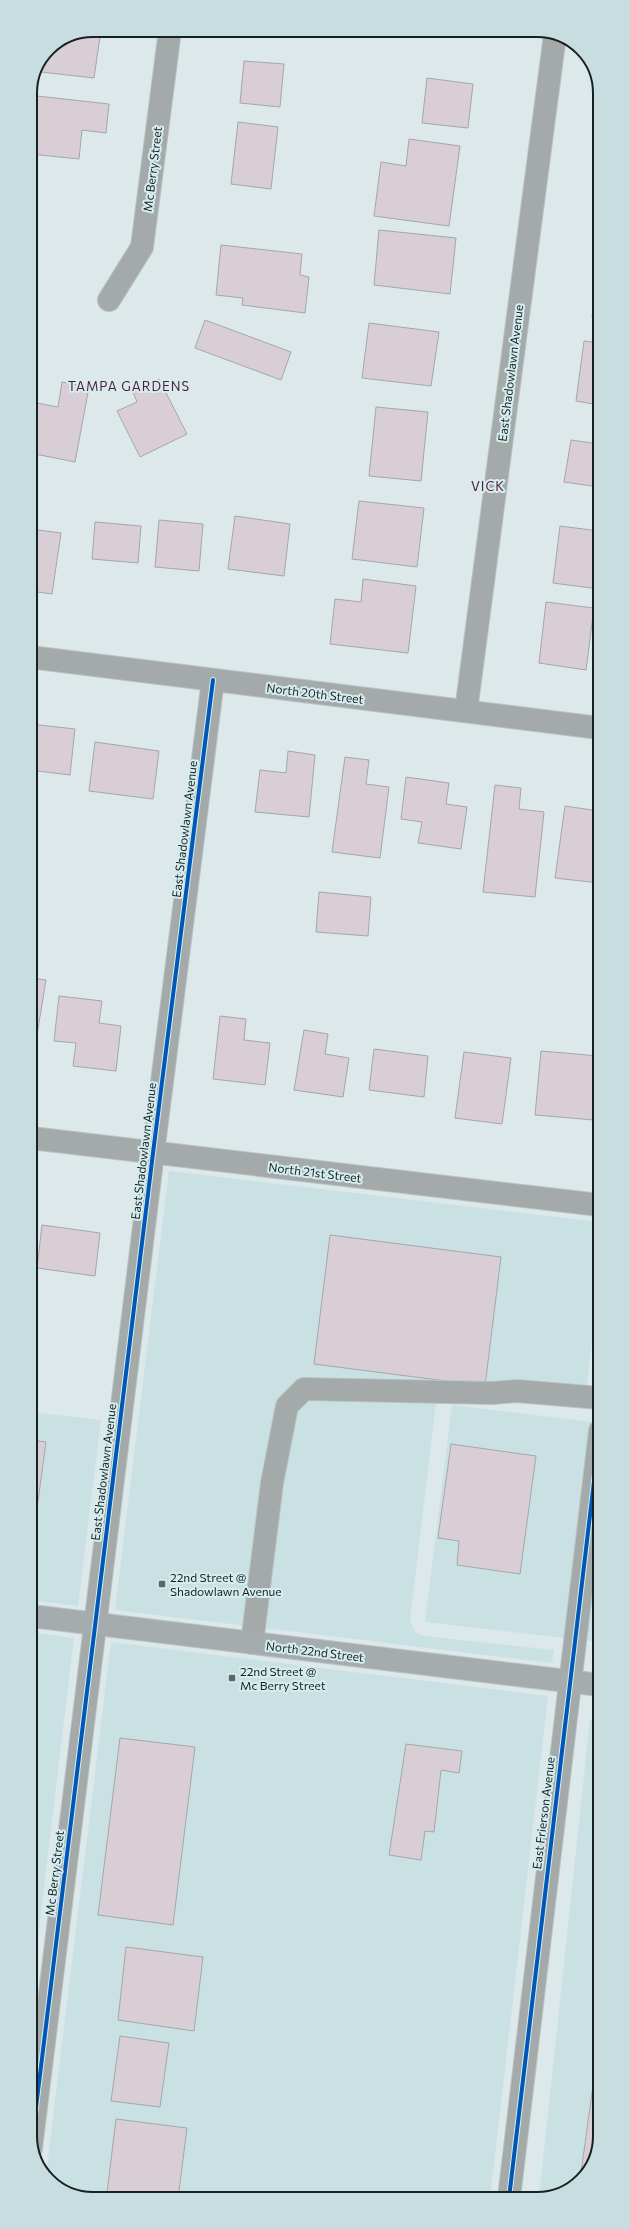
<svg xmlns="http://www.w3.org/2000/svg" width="630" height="2229" font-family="Commissioner,sans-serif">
<rect width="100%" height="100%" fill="#dce8e9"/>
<path fill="#cae1e4" d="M169 1171 599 1222V1285L584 1407 440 1396 436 1403 410 1620 415 1632 424 1636 554 1650 552 1663 115 1610Z
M452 1405 600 1423V1642L425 1622Z
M31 1412 101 1420 78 1606 31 1600Z
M31 1632 74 1638 31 1995Z
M111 1642 548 1696 490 2198 88 2199 51 2184 46 2175Z
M590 1719 600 1721V2137L585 2178 550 2198H539Z"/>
<path fill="#d9ced6" stroke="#a4a7a9" d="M93 30H101L94 78 41 72 43 62 48 48Z
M433 30H479V36Z
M244 61 284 64 280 107 240 103Z
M427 78 473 84 468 128 422 123Z
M37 96 109 104 106 133 82 130 79 159 31 154Z
M238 122 278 127 271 189 231 184Z
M409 139 460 146 449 226 374 216 381 162 406 166Z
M599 200V223H596Z
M379 230 456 238 450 294 374 285Z
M221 245 302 254 300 275 309 277 305 313 242 305 243 298 216 295Z
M599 264V318L592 317Z
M205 320 291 352 281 380 195 348Z
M369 323 439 332 431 386 362 378Z
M584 341 599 343V405L576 401Z
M159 379 187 434 140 457 117 411 137 402 133 392Z
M62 382 89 387 75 462 30 453 31 402 58 407Z
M376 407 428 412 421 481 369 476Z
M571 440 599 444V487L564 482Z
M359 501 424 508 417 567 352 559Z
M235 516 290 524 284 576 228 569Z
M159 520 203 524 199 571 155 567Z
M95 522 141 526 138 563 92 559Z
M560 526 599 531V589L553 583Z
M30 529 61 533 52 594 30 591Z
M363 579 416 586 408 653 330 644 335 599 361 602Z
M546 602 594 608 586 670 539 663Z
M30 724 75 729 70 775 30 770Z
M95 742 159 751 153 799 89 791Z
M288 751 315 755 309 817 255 812 260 770 286 773Z
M345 757 369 760 366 784 389 787 380 858 332 852Z
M406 777 449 783 446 804 467 807 461 849 418 843 422 822 401 819Z
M495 785 521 788 519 809 544 812 535 897 483 892Z
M565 806 599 811V883L555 878Z
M319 892 371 897 368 936 316 932Z
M31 978 46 980 37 1035 31 1034Z
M59 996 102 1001 99 1023 121 1026 116 1071 73 1066 76 1043 54 1041Z
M220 1016 246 1019 244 1040 270 1043 265 1085 213 1079Z
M304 1030 328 1034 325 1054 349 1058 343 1097 294 1090Z
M374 1049 428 1056 424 1097 369 1090Z
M541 1051 599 1056 594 1120 535 1115Z
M464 1052 511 1058 502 1124 455 1118Z
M42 1225 100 1233 95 1276 37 1268Z
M330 1235 501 1257 485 1386 314 1364Z
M31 1440 46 1442 33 1538H31Z
M451 1444 536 1456 520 1574 457 1565 459 1541 438 1538Z
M120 1738 195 1747 173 1925 98 1915Z
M406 1744 462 1751 459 1773 441 1770 434 1832 425 1831 421 1860 389 1855Z
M126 1947 203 1957 194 2031 118 2020Z
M600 2034V2137L585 2178 580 2180Z
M120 2036 169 2043 160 2107 111 2101Z
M116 2119 187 2128 178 2199H154L107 2193Z"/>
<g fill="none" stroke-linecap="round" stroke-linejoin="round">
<defs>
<path id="minor" d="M109 300 142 247 170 30
M30 657 599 728
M466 711 555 35
M31 1138 599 1205
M252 1643 272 1483 287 1406 304 1389 493 1393 517 1391 600 1398
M31 2148 153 1153 213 680
M509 2198 600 1431"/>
<path id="major" d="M31 1616 600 1685"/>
</defs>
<use href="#minor" stroke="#bac3c4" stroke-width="24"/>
<use href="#major" stroke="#bac3c4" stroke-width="24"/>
<use href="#minor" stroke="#a4a9a9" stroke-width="22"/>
<use href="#major" stroke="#a5acad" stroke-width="22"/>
<defs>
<path id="cycleway" d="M31 2148 153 1153 213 680
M509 2198 600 1431"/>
</defs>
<use href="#cycleway" stroke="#d6edef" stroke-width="6"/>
<use href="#cycleway" stroke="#0057b8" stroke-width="4"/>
</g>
<g fill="#5d6768" stroke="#d6edef" stroke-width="1.5">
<rect x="158" y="1580" width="8" height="8" rx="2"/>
<rect x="228" y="1674" width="8" height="8" rx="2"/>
</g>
<g text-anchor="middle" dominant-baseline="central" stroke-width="4" stroke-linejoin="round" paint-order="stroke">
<g font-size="12" fill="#182122" stroke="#d6edef">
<text transform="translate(152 169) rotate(-83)">Mc Berry Street</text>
<text transform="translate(510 373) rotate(-83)">East Shadowlawn Avenue</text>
<text transform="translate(315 693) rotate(7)">North 20th Street</text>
<text transform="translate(184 829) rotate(-83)">East Shadowlawn Avenue</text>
<text transform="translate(143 1151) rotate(-83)">East Shadowlawn Avenue</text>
<text transform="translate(315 1172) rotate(7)">North 21st Street</text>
<text transform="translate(103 1472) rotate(-83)">East Shadowlawn Avenue</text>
<text transform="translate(315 1651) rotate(7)">North 22nd Street</text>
<text transform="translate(543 1813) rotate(-83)">East Frierson Avenue</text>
<text transform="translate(54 1873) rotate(-83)">Mc Berry Street</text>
</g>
<g font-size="12" fill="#182122" stroke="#d6edef" text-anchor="start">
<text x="170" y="1577">22nd Street @<tspan x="170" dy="14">Shadowlawn Avenue</tspan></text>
<text x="240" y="1671">22nd Street @<tspan x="240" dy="14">Mc Berry Street</tspan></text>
</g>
<g font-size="13" letter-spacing="1" fill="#58193a" stroke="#d6edef">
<text x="129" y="386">TAMPA GARDENS</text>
<text x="488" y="486">VICK</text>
</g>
</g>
<path d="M0 0H630V2229H0ZM93 37H537A56 56 0 0 1 593 93V2136A56 56 0 0 1 537 2192H93A56 56 0 0 1 37 2136V93A56 56 0 0 1 93 37Z" fill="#c7dddf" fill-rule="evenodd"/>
<path fill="none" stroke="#182122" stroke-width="2" d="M93 37H537A56 56 0 0 1 593 93V2136A56 56 0 0 1 537 2192H93A56 56 0 0 1 37 2136V93A56 56 0 0 1 93 37Z"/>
</svg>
